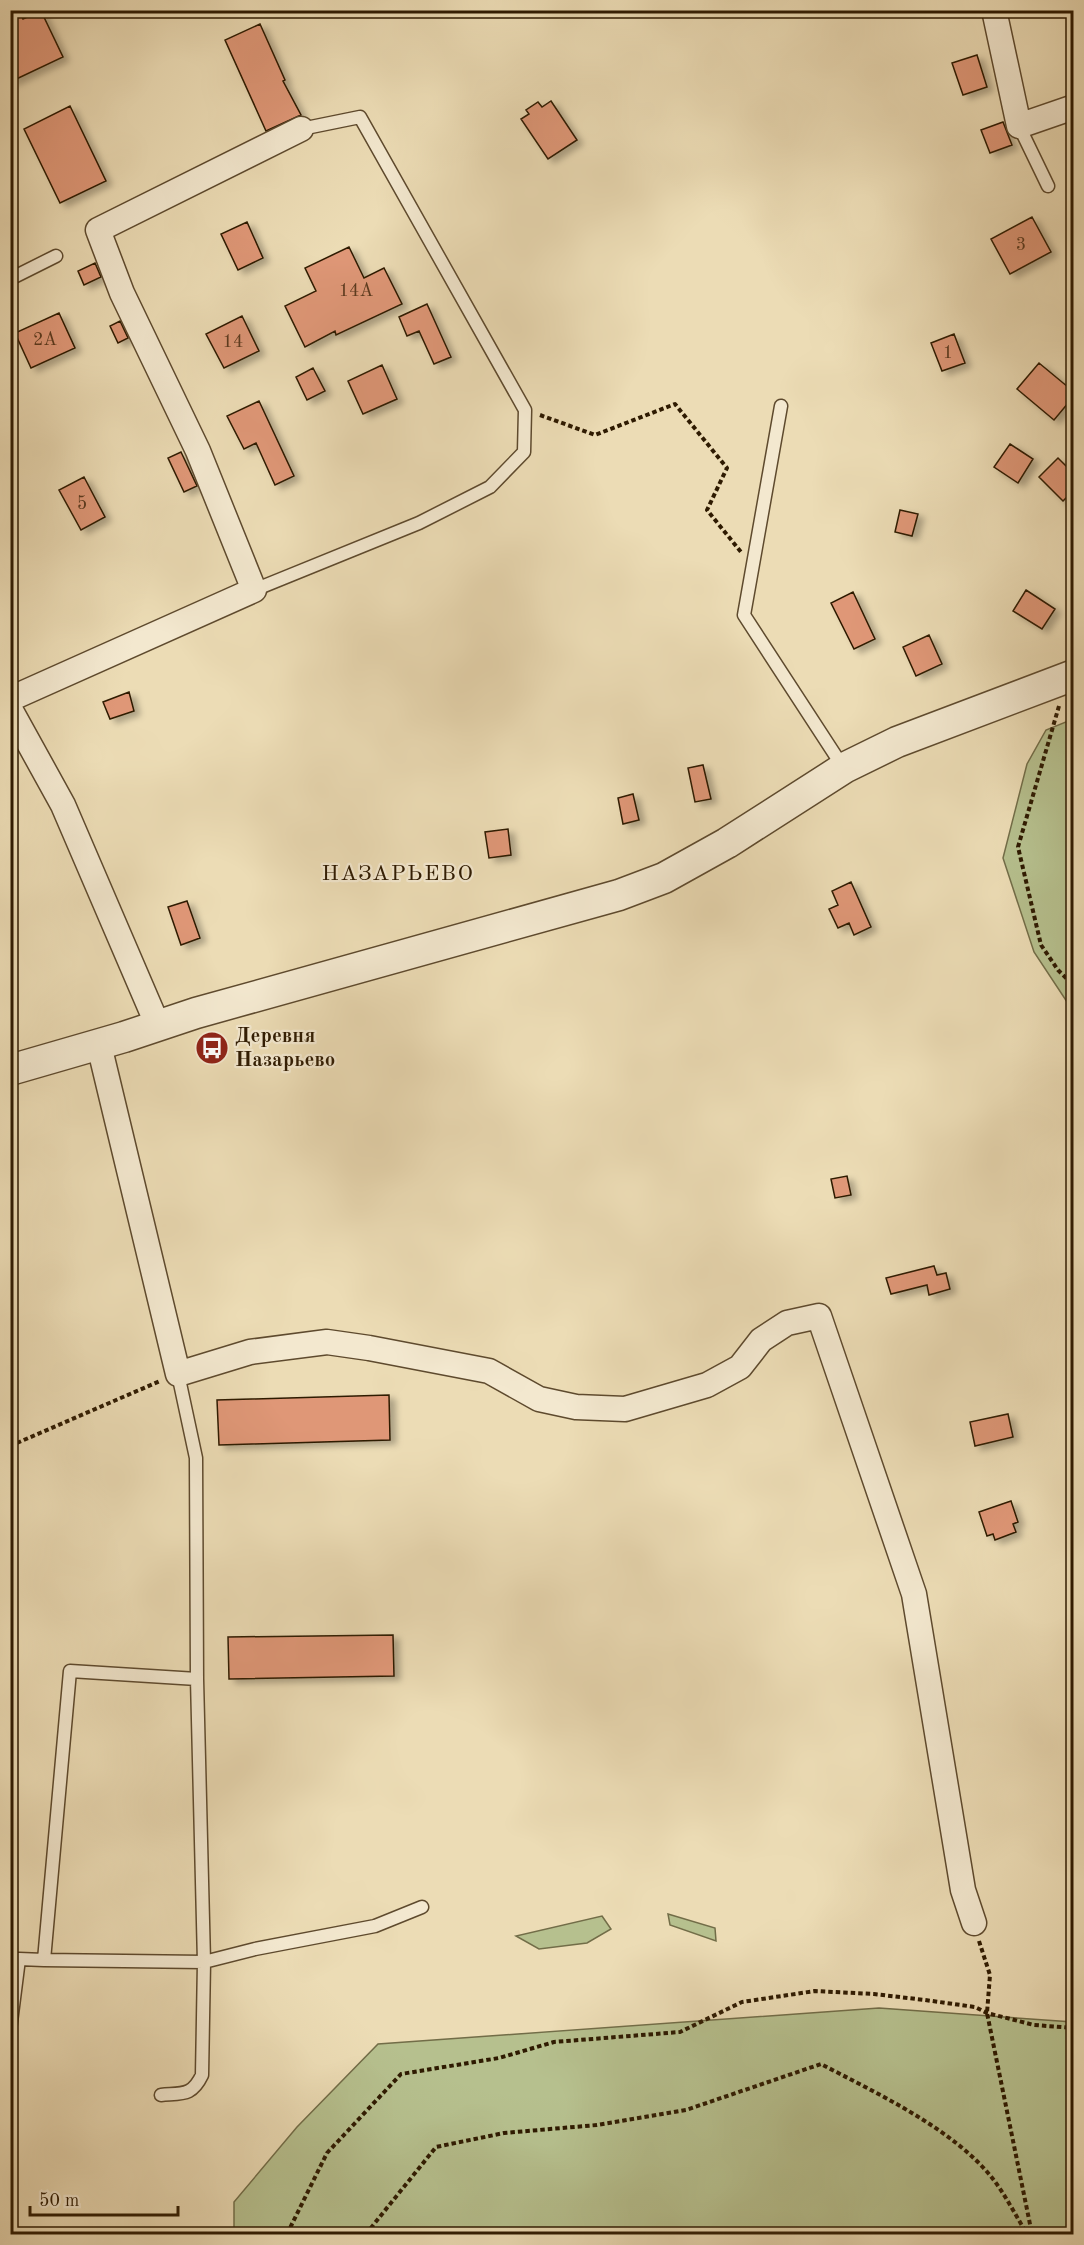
<svg xmlns="http://www.w3.org/2000/svg" width="1084" height="2245" font-family="'Old Standard TT',serif">
<defs>
<filter id="shadow"><feDropShadow dx="6" dy="4" stdDeviation="3" flood-color="#0004"/></filter>
</defs>
<rect width="100%" height="100%" fill="#ecdcb5"/>
<filter id="stains"><feTurbulence type="fractalNoise" baseFrequency=".00333" numOctaves="4"/><feColorMatrix values="0 0 0 0 .2 0 0 0 0 .09 0 0 0 0 .02 0 0 0 .5 -.17"/></filter>
<radialGradient id="worn" r=".72"><stop offset=".6" stop-color="#630" stop-opacity="0"/><stop offset="1" stop-color="#630" stop-opacity=".3"/></radialGradient>
<path fill="#b6c08e" stroke="#726d48" stroke-width="1.5" d="M1073 719V1011L1034 952 1003 858 1027 764 1046 730Z
M668 1914 715 1928 716 1941 670 1925Z
M602 1916 611 1929 587 1943 539 1949 516 1936Z
M879 2008 1073 2022V2234H234V2202L297 2127 378 2044Z"/>
<path fill="#df9777" stroke="#2e1a01" stroke-width="1.5" filter="url(#shadow)" d="M10 10H19L23 19 41 11 63 57 10 82Z
M260 24 285 80 283 81 301 115 266 131 225 40Z
M977 55 987 87 963 95 952 63Z
M551 101 577 140 548 159 521 119 529 114 526 110 538 102 542 107Z
M70 106 106 181 60 203 24 129Z
M1003 122 1012 145 990 153 981 130Z
M1032 217 1051 252 1010 274 991 239Z
M247 222 263 258 238 270 221 234Z
M349 247 364 278 384 268 402 304 336 335 335 331 305 347 285 306 316 291 305 268Z
M95 263 101 277 84 285 78 271Z
M427 304 451 357 434 364 419 331 407 336 399 317Z
M59 313 75 348 31 368 15 333Z
M242 316 259 351 224 368 206 334Z
M120 321 128 338 118 343 110 326Z
M954 334 965 363 942 371 931 343Z
M1039 363 1074 392V396L1054 420 1017 389Z
M382 365 397 399 363 414 348 381Z
M313 368 325 391 307 400 296 377Z
M259 401 294 476 275 485 256 443 244 449 227 416Z
M1010 444 1033 459 1018 483 994 467Z
M181 452 197 486 184 492 168 458Z
M1058 458 1074 474V490L1063 501 1039 477Z
M84 477 105 517 81 530 59 490Z
M900 510 918 514 912 536 895 532Z
M1026 590 1055 609 1042 629 1013 611Z
M853 592 875 639 854 649 831 603Z
M929 635 942 664 916 676 903 647Z
M129 692 134 711 110 719 103 702Z
M703 765 711 799 695 802 688 768Z
M633 794 639 820 623 824 618 798Z
M508 829 511 855 489 858 485 832Z
M851 882 871 927 854 935 849 923 838 928 829 909 838 905 832 891Z
M187 901 200 938 181 945 168 907Z
M847 1176 851 1195 835 1198 831 1179Z
M934 1266 937 1275 946 1273 950 1289 929 1295 927 1285 891 1294 886 1278Z
M389 1395 390 1440 219 1445 217 1400Z
M1008 1414 1013 1437 975 1446 970 1422Z
M1011 1501 1018 1522 1013 1524 1016 1532 995 1540 993 1534 987 1536 979 1512Z
M393 1635 394 1676 229 1679 228 1637Z"/>
<g fill="none" stroke-linecap="round" stroke-linejoin="round">
<defs>
<path id="service" d="M1019 126 1048 186
M10 279 56 256
M781 406 744 615 843 767
M254 590 419 523 490 487 524 452 525 410 360 117 301 129
M178 1374 196 1458 197 1679 204 1962 44 1960 70 1671 197 1679
M10 2030 19 1959 44 1960
M161 2095C183 2093 192 2096 202 2075L204 1962 255 1949 375 1926 422 1907"/>
<path id="minor" d="M994 10 1019 126 1074 107
M10 699 254 590 198 451 122 293 98 230 301 129
M10 709 63 805 158 1026
M99 1045 178 1374 250 1352 327 1342 369 1348 489 1371 539 1399 576 1407 625 1409 707 1385 740 1367 761 1340 787 1323 819 1316 914 1594 963 1890 974 1923"/>
<path id="tertiary" d="M10 1070 124 1037 196 1013 619 895 664 878 727 843 844 768 897 742 1074 675"/>
</defs>
<use href="#service" stroke="#5e4a2e" stroke-width="15"/>
<use href="#minor" stroke="#5e4a2e" stroke-width="27"/>
<use href="#tertiary" stroke="#5e4a2e" stroke-width="33"/>
<path stroke="#2e1a01" stroke-width="4" stroke-dasharray="4.5 3" stroke-linecap="butt" d="M540 415 595 435 675 404 727 468 707 510 741 552
M1059 706 1018 847 1041 945 1058 970 1074 986
M10 1446 160 1381
M979 1941 990 1975 987 2013 1032 2234
M287 2234 327 2153 401 2074 499 2058 554 2042 680 2032 742 2002 815 1991 874 1994 925 2000 975 2007 987 2013 1034 2025 1074 2028
M366 2234 436 2147 504 2133 597 2125 686 2110 821 2064C876 2093 954 2129 993 2179 1006 2196 1016 2216 1027 2234"/>
<use href="#service" stroke="#f3e8cf" stroke-width="12"/>
<use href="#minor" stroke="#f3e8cf" stroke-width="24"/>
<use href="#tertiary" stroke="#f3e8cf" stroke-width="30"/>
</g>
<defs>
<symbol id="bus-disc" viewBox="-11 -11 22 22"><circle r="9.5" fill="#8f2418" stroke="#f3e8cf"/><path d="M-5-6H5V4H4V6H2V4H-2V6H-4V4H-5ZM-3.5-4V0h7V-4ZM-3.5 1.2v1.5H-2V1.2ZM2 1.2v1.5H3.5V1.2Z" fill="#fff"/></symbol>
</defs>
<g fill-rule="evenodd">
<use href="#bus-disc" x="193" y="1029" width="38" height="38"/>
</g>
<g text-anchor="middle" dominant-baseline="central" stroke-width="4.5" stroke-linejoin="round" paint-order="stroke">
<g font-size="18" fill="#5a391e">
<text x="1021" y="245">3</text>
<text x="356" y="291">14А</text>
<text x="45" y="340">2А</text>
<text x="233" y="342">14</text>
<text x="948" y="353">1</text>
<text x="82" y="504">5</text>
</g>
<g font-size="21" font-weight="bold" fill="#2e1a01" stroke="#f3e8cf" text-anchor="start">
<text x="235" y="1036">Деревня<tspan x="235" dy="24">Назарьево</tspan></text>
</g>
<g font-size="22" letter-spacing="1.5" fill="#2e1a01" stroke="#f3e8cf">
<text x="398" y="874">НАЗАРЬЕВО</text>
</g>
</g>
<rect width="1084" height="2245" fill="none" stroke="#ecdcb5" stroke-width="36"/>
<rect x="12" y="12" width="1060" height="2221" fill="none" stroke="#2e1a01" stroke-width="3"/>
<rect x="18" y="18" width="1048" height="2209" fill="none" stroke="#2e1a01" stroke-width="1.5"/>
<path d="M30 2206v9h148v-9" fill="none" stroke="#2e1a01" stroke-width="3"/>
<text x="39" y="2206" font-size="18" fill="#2e1a01" stroke="#f3e8cf" stroke-width="4.5" paint-order="stroke">50 m</text>
<rect width="100%" height="100%" filter="url(#stains)"/>
<rect width="100%" height="100%" fill="url(#worn)"/>
</svg>
